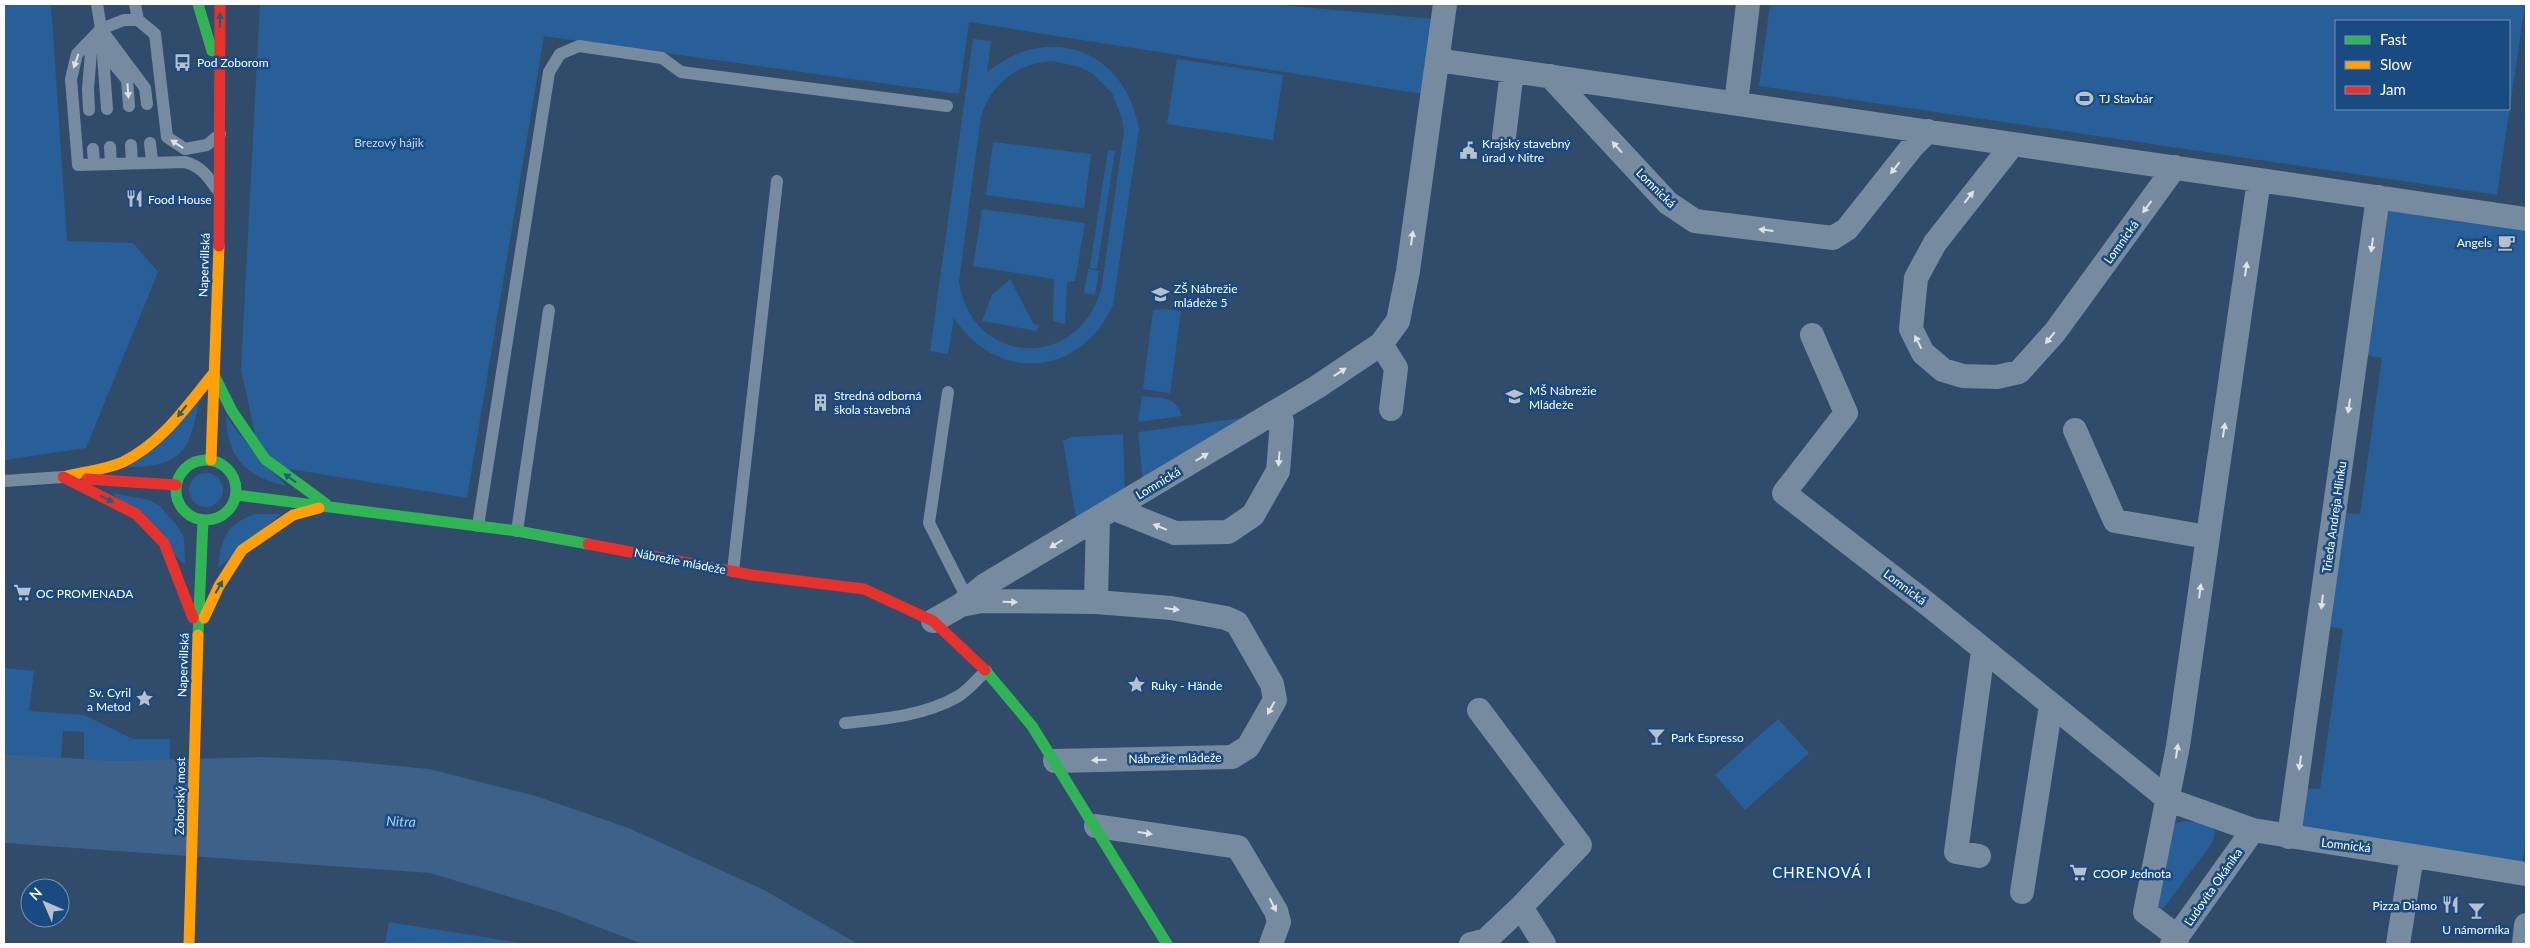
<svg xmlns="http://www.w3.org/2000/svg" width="2530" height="948" font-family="Lato,sans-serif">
<rect width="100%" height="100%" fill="#314b6a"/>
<path fill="#295f98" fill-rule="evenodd" d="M4 4H51L67 241 133 243 158 272 86 448 4 460Z
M260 4H1270L1434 19 1423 94 969 22 959 94 544 36 467 498 265 465 287 486C247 477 227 459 226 416L261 462 241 369Z
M1770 4H2525L2497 195 1759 86ZM2336 21H2509V109H2336Z
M973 39 991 41 987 72C1049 22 1125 49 1139 129L1113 305C1080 377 998 384 954 318L948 354 930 351ZM1053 61 1080 67 1092 73 1112 93 1122 118 1124 132 1101 290C1077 372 971 366 959 281L981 116C993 82 1017 63 1053 61Z
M1177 59 1283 75 1273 140 1167 124Z
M993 142 1091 154 1084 208 986 195Z
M1108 150 1115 151 1097 269 1090 268V266Z
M2389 208 2526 228V838L2522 864 2301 830 2304 788 2320 789 2343 629 2327 626 2344 513 2360 514 2382 358 2366 355Z
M982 209 1085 223 1075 281 1067 282 1065 324 1053 321 1054 279 973 266Z
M1088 269 1099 271 1095 295 1084 293Z
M1010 279 1033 323 1039 326 1037 331 982 321 992 295Z
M1165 309 1181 311 1170 393 1143 389 1153 310Z
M200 396C190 449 185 467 127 467Z
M1142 396C1162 399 1175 395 1182 416L1138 422Z
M1242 418 1143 481 1138 432Z
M1123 434 1125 493 1077 523 1063 441 1071 437Z
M189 490a17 17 0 1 1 34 0a17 17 0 1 1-34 0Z
M112 493 149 500 160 506 177 526 184 538 185 565Z
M255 514H281L218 568C222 538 225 525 255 514Z
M4 668 34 671 29 711 84 715 133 739H170V760L113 761 84 760V732L63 731 61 758 4 754Z
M1778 719 1809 753 1745 810 1715 775Z
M2185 821 2209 824 2215 831 2213 842 2159 914 2158 912 2170 831 2176 823Z
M389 922 527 944H385Z"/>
<path fill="#3d6189" d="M4 754 113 761 261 757 335 760 429 769 536 796 631 829 764 890 858 944H643L553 910 430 873 4 843Z"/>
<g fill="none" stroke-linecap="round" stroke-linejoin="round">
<path stroke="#778ba0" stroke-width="12" d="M97 4 101 29 77 54 71 79 78 165 185 162C200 166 207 175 216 188
M135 4 138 20 155 34 167 137 185 149 207 145 220 134
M101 29 145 88 147 104
M102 50 127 80 129 106
M107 109 101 29 124 20H138
M89 110 88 89 92 39
M150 143 152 161
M131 145 132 163
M110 147 111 164
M93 149 94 164
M948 392 929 523 967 598
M4 481 63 477
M478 526 549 72 560 54 579 46 662 58 681 72 947 106
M517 531 549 310
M733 571 777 181
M845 723C883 719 923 716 957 697 968 691 977 679 986 671"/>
<path stroke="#778ba0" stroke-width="24" d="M1437 60 2526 219
M1550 76 1668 203 1695 221 1833 238 1847 229 1912 147 1928 131
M1736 103 1748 4
M1504 137 1512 71
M2013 144 1935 243 1916 278 1911 329 1923 353 1943 370 1963 376 1997 377 2019 372 2055 332 2175 167
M1812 335 1846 413 1784 493 1930 606 2169 800 2253 830 2526 874
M1381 344 1396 368 1391 409
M2075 430 2115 521 2207 537
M1115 509 1175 533 1228 532 1253 515 1278 471 1282 421 1277 411
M1096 602 1098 518
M961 605 982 601 1096 602 1171 608 1226 618 1237 623 1272 684 1275 700 1248 747 1232 757 1055 761
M933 621 961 605 985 585 1317 387 1381 344 1398 321 1408 271 1445 4
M1096 826 1238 847 1276 911 1279 922 1271 944
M2289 837 2378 197
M1979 856 1956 852 1983 651
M2022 892 2051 705
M1521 907 1544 944
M2178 937 2145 912 2178 746 2259 180
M1471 944 1486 940 1521 907 1580 845 1479 710
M2172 944 2253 830
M2398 944 2412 856
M2524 944 2526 925"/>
<path stroke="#30b455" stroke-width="11" d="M198 4 212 51
M215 377 232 411 265 459 326 504
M176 490a30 30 0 1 1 60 0a30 30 0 1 1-60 0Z
M236 495 517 531 588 544
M198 635 203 520
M985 670 1032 726 1167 944"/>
<path stroke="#ff9f0a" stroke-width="11" d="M211 460 219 246
M63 477C82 472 105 470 123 462 162 443 186 407 213 374
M204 618 219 586 242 550 293 515 319 508
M189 944 198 635"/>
<path stroke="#e5322d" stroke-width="11" d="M219 246 220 4
M63 477 136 514 164 543 193 618
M87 479 176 485
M588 544 752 575 864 589 933 621 985 670"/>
</g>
<defs><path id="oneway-solid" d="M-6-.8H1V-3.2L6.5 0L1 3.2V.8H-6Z" transform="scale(1.25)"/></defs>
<g fill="#1e5f79">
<use href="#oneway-solid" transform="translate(220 20) rotate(-88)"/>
<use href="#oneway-solid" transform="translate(182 411) rotate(128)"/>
<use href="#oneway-solid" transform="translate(290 478) rotate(-144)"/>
<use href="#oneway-solid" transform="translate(107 499) rotate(27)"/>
<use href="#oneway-solid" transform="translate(219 587) rotate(-61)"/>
</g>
<g fill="#dde2e7">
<use href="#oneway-solid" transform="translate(76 61) rotate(109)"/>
<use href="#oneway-solid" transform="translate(128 91) rotate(86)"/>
<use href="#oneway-solid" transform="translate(177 144) rotate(-146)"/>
<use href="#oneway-solid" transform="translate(1617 147) rotate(-132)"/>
<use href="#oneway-solid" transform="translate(1895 168) rotate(128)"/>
<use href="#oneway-solid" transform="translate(1969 197) rotate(-52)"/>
<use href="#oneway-solid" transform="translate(2147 207) rotate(126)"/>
<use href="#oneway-solid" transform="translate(1766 230) rotate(-173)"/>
<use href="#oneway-solid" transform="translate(1412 238) rotate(-82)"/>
<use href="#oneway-solid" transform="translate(2372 245) rotate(98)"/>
<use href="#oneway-solid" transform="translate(2246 269) rotate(-82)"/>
<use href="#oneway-solid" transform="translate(2050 338) rotate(129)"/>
<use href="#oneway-solid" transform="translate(1918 342) rotate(-117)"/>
<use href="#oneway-solid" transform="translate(1340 372) rotate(-33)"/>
<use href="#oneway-solid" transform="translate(2349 406) rotate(98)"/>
<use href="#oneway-solid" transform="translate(2224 430) rotate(-81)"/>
<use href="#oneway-solid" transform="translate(1202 457) rotate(-31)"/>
<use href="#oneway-solid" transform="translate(1279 459) rotate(94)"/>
<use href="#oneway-solid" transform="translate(1160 527) rotate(-158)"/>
<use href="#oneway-solid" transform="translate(1056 544) rotate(148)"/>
<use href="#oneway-solid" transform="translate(2200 591) rotate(-83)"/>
<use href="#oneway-solid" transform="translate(1010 602) rotate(2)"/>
<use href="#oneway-solid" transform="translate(2322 602) rotate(97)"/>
<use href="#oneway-solid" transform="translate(1172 609) rotate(7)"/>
<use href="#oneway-solid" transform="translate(1271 708) rotate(119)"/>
<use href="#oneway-solid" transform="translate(2177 751) rotate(-81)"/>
<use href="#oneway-solid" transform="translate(1099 760) rotate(179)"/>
<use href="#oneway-solid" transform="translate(2300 763) rotate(98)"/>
<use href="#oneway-solid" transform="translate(1145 833) rotate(8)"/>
<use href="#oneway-solid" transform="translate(1273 905) rotate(63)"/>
</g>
<defs>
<symbol id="bus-bare" viewBox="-9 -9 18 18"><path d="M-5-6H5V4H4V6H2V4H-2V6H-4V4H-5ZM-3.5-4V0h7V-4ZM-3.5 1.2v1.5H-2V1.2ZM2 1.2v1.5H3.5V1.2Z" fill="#b7c0cb" stroke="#194a82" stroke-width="2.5" paint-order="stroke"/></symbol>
<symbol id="stadium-bare" viewBox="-9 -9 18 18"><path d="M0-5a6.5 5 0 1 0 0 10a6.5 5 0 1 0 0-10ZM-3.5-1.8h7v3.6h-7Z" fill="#b7c0cb" stroke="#194a82" stroke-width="2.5" paint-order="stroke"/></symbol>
<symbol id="civic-bare" viewBox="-9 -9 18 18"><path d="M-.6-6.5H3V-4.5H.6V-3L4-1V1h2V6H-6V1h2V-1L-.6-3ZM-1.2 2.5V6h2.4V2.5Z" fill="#b7c0cb" stroke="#194a82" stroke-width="2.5" paint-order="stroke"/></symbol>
<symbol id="restaurant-bare" viewBox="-9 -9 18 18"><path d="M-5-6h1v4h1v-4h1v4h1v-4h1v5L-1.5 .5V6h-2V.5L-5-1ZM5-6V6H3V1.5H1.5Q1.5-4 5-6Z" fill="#b7c0cb" stroke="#194a82" stroke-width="2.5" paint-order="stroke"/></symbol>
<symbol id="cafe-bare" viewBox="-9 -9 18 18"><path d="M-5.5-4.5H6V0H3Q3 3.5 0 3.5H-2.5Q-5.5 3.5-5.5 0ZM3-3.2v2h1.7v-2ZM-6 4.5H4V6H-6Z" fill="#b7c0cb" stroke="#194a82" stroke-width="2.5" paint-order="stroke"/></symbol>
<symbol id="school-bare" viewBox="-9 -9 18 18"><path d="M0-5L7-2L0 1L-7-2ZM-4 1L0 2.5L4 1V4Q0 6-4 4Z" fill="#b7c0cb" stroke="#194a82" stroke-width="2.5" paint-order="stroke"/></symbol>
<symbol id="building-bare" viewBox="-9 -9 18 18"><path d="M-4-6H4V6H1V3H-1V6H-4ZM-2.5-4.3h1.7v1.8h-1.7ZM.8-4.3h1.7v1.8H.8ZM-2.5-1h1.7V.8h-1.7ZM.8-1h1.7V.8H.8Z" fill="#b7c0cb" stroke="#194a82" stroke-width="2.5" paint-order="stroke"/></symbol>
<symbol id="supermarket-bare" viewBox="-9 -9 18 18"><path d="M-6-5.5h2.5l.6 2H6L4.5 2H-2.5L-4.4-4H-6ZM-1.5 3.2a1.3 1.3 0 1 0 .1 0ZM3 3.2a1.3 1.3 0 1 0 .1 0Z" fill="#b7c0cb" stroke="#194a82" stroke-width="2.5" paint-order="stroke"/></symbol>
<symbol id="sight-bare" viewBox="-9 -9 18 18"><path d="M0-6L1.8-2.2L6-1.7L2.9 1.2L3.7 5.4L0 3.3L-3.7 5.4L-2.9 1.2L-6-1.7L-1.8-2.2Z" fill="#b7c0cb" stroke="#194a82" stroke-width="2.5" paint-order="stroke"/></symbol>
<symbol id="bar-bare" viewBox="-9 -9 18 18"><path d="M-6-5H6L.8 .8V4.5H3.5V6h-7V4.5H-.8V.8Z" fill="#b7c0cb" stroke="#194a82" stroke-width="2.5" paint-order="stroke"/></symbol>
</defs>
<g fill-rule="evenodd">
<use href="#bus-bare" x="170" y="50" width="25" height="25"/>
<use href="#stadium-bare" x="2072" y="86" width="25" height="25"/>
<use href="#civic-bare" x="1456" y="138" width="25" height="25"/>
<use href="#restaurant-bare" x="122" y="186" width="25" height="25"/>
<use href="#cafe-bare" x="2494" y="230" width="25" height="25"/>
<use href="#school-bare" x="1148" y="282" width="25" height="25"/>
<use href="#school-bare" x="1502" y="384" width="25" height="25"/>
<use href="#building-bare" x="808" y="390" width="25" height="25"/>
<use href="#supermarket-bare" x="10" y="580" width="25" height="25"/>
<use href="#sight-bare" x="1124" y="672" width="25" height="25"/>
<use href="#sight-bare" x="132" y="686" width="25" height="25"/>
<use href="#bar-bare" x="1644" y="724" width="25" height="25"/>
<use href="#supermarket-bare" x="2066" y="860" width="25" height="25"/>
<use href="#restaurant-bare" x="2438" y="892" width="25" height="25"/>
<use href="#bar-bare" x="2464" y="898" width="25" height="25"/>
</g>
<g text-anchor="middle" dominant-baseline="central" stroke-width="5" stroke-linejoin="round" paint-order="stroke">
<g font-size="12" fill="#fff" stroke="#194a82" text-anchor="start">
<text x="197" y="62">Pod Zoborom</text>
<text x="2099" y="98">TJ Stavbár</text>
<text x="1482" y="143">Krajský stavebný<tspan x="1482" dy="14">úrad v Nitre</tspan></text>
<text x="148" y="199">Food House</text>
<text x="2492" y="242" text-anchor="end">Angels</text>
<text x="1174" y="288">ZŠ Nábrežie<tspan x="1174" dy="14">mládeže 5</tspan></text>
<text x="1529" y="390">MŠ Nábrežie<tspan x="1529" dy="14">Mládeže</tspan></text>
<text x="834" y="395">Stredná odborná<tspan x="834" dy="14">škola stavebná</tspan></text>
<text x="36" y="593">OC PROMENADA</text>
<text x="1151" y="685">Ruky - Hände</text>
<text x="131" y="692" text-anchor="end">Sv. Cyril<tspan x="131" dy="14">a Metod</tspan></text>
<text x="1671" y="737">Park Espresso</text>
<text x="2093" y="873">COOP Jednota</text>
<text x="2437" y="905" text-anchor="end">Pizza Diamo</text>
<text x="2476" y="929" text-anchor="middle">U námorníka</text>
</g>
<g font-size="12" fill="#c1dcf8" stroke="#194a82">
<text x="389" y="142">Brezový hájik</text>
</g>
<g font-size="12" fill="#fff" stroke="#194a82">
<text transform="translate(1656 188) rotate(45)">Lomnická</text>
<text transform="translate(2121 242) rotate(-54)">Lomnická</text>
<text transform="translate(204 265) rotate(-88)">Napervillská</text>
<text transform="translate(1158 483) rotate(-31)">Lomnická</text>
<text transform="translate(2334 517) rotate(-82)">Trieda Andreja Hlinku</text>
<text transform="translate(680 561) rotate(11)">Nábrežie mládeže</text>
<text transform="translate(1905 587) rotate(37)">Lomnická</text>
<text transform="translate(183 665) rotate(-88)">Napervillská</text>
<text transform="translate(1175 758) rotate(-1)">Nábrežie mládeže</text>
<text transform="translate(180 796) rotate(-89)">Zoborský most</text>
<text transform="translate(2346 845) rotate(7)">Lomnická</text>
<text transform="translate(2213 887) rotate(-55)">Ľudovíta Okánika</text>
</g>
<g font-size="14" font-style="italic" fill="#a8cdf3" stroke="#194a82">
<text transform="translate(401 821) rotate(2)">Nitra</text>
</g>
<g font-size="15" letter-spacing="1" fill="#fff" stroke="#194a82">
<text x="1822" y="872">CHRENOVÁ I</text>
</g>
</g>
<rect width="2530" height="948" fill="none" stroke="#ffffff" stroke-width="10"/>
<rect x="2335" y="20" width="175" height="90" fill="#194a82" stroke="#7592b4"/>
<rect x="2345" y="36" width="25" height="8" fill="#30b455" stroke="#7592b4"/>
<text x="2380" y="45" font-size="15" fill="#ffffff">Fast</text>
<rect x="2345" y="61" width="25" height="8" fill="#ff9f0a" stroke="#7592b4"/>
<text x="2380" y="70" font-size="15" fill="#ffffff">Slow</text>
<rect x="2345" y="86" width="25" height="8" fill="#e5322d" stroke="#7592b4"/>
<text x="2380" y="95" font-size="15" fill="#ffffff">Jam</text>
<g transform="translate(45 903) rotate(315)"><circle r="24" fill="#194a82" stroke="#7592b4"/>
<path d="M0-4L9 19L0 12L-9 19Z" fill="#b7c0cb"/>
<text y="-8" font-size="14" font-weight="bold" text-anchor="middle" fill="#ffffff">N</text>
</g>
</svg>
